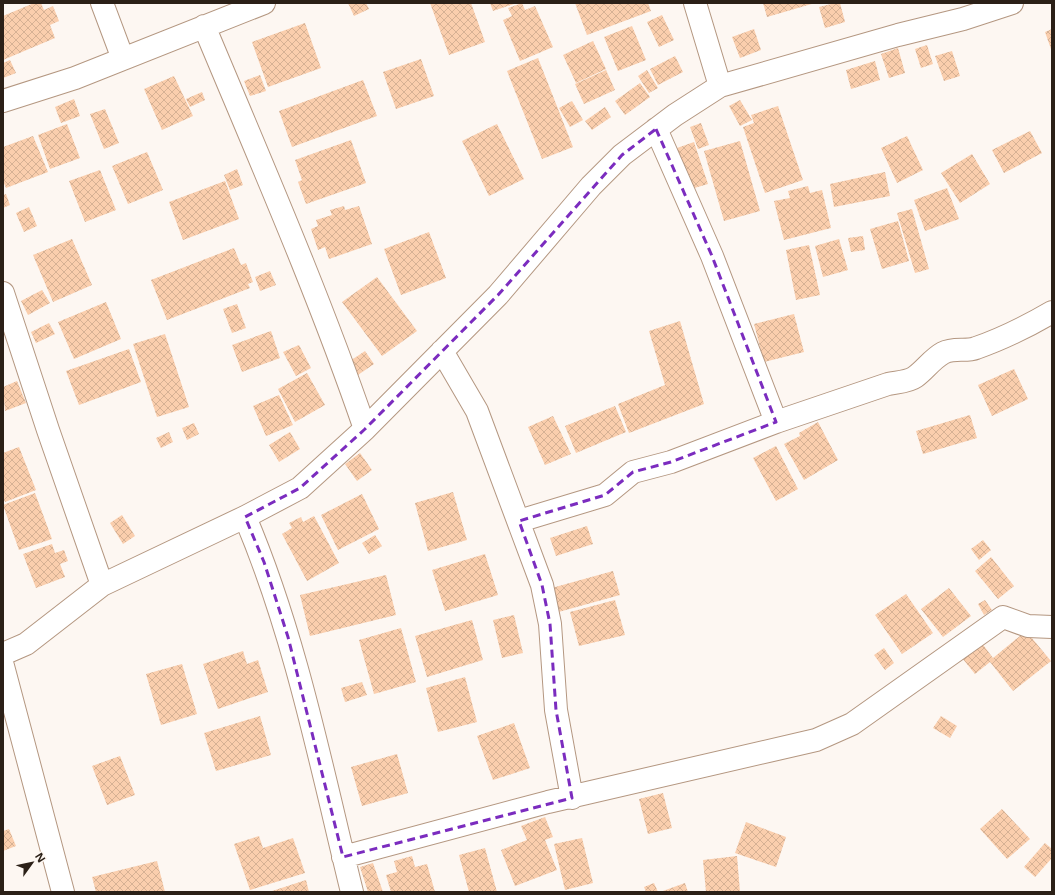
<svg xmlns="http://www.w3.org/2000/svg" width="1055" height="895" font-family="'Noto Sans',sans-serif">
<defs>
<pattern id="building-cross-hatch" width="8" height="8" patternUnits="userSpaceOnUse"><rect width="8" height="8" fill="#facead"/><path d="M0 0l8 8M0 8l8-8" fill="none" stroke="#d6b194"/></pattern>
</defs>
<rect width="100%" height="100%" fill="#fdf7f2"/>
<path fill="url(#building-cross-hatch)" d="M34 3H41L44 10 53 6 59 21 50 25 55 38 3 60V16Z
M348 3H366L369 9 354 16Z
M430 3H471L485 42 449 55Z
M490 3H517L493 11Z
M522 3 525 10 535 6 553 47 520 61 503 20 512 16 508 8Z
M575 3H648L651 11 587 35Z
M763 3H815L767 17Z
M835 3H840L845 22 825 28 819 7Z
M662 15 674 40 659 47 647 22Z
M305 23 321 68 268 87 252 42Z
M632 26 646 60 618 71 604 37Z
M754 29 761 50 740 58 732 37Z
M1052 29V52L1045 32Z
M593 41 606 69 576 83 563 55Z
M927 45 933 64 921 68 915 49Z
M898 48 905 73 889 78 881 54Z
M952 51 960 76 944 81 935 56Z
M675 56 683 72 658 85 650 69Z
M538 58 573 147 542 159 507 71Z
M421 59 434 96 396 109 383 72Z
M10 60 16 73 3 78V63Z
M875 61 880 80 851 89 846 70Z
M606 70 615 90 584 104 575 84Z
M647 70 658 88 649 93 638 76Z
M260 75 266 91 250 96 244 81Z
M174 76 193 116 162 130 144 89Z
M363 80 377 116 292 147 279 111Z
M640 83 650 97 625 115 615 101Z
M202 92 205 100 190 107 186 99Z
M74 99 80 116 61 123 55 107Z
M740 100 752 120 740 126 729 106Z
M572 101 583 120 570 127 559 108Z
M778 106 803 180 765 193 743 127 754 123 751 115Z
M605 107 611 117 592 130 585 121Z
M105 109 119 143 104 149 90 114Z
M701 123 709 145 698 149 690 127Z
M67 124 80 158 50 169 38 135Z
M497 124 524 179 489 196 462 141Z
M1030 131 1042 153 1004 173 992 150Z
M33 136 48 172 6 188 3 181V147Z
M907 136 923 170 897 183 881 148Z
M351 140 366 183 306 204 298 182 302 180 295 160Z
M740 141 760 211 724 221 704 151Z
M694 142 708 184 691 189 677 148Z
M147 152 163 190 128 204 112 166Z
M972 154 990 184 960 203 941 173Z
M237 169 243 185 230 190 224 175Z
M100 170 116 210 85 222 69 181Z
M885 172 890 196 834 207 830 184Z
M225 181 239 219 183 240 169 202Z
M808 186 810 193 822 190 831 228 784 240 774 201 790 198 788 191Z
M947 188 959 219 925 231 914 200Z
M6 194 10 205 3 208V195Z
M344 206 345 210 359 206 372 244 329 259 325 247 318 250 311 229 318 226 316 220 332 215 330 210Z
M29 207 37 226 24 232 16 213Z
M912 209 929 269 915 273 897 213Z
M898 221 909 261 882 269 870 229Z
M429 232 446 278 401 295 384 249Z
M863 236 865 250 851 252 848 238Z
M72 239 92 285 53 302 33 255Z
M839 239 848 270 823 277 815 246Z
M809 245 820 295 796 300 786 250Z
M234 248 241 265 246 263 253 282 248 284 250 288 167 320 151 280Z
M270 271 276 285 260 291 255 277Z
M377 277 417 331 382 356 342 302Z
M42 290 50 303 28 315 21 301Z
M106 302 121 339 74 359 58 322Z
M237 304 246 328 232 333 223 309Z
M794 314 804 352 764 362 754 324Z
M680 321 704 404 629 433 618 404 665 385 649 331Z
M49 323 55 334 36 343 31 332Z
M271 331 280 358 242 372 232 345Z
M165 334 189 407 157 417 133 344Z
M299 345 311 368 296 376 283 352Z
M129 349 141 382 79 405 66 371Z
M365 351 374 364 355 377 347 363Z
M1014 369 1028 399 992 416 978 385Z
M307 373 325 405 295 422 278 389Z
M17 381 26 403 5 411 3 387Z
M279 395 293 425 266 436 253 406Z
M615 406 626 432 576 453 565 426Z
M970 415 977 438 923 454 916 431Z
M553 416 571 454 545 465 528 427Z
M818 422 838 460 804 480 784 444 800 436 799 433Z
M194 423 199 434 187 440 182 428Z
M169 432 173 442 161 448 156 438Z
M290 432 300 449 279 462 269 445Z
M776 446 798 489 776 501 753 458Z
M19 447 36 490 5 502 3 498V453Z
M360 453 372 470 357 481 345 464Z
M453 492 467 540 428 551 415 503Z
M35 493 52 539 19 550 3 505Z
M362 494 379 529 338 550 321 515Z
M122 515 135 536 123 544 110 523Z
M314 516 339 563 307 581 282 534 292 528 289 523 301 517 303 522Z
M587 526 593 544 556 556 550 538Z
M375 535 382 546 369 554 362 543Z
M983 540 991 550 979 560 971 549Z
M52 544 55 553 64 550 68 561 60 564 65 577 36 588 23 554Z
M485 554 498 595 445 611 432 570Z
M991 557 1014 586 998 599 975 571Z
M613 571 620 595 555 613 548 589Z
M386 575 396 615 310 636 300 595Z
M949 588 971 616 943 637 921 609Z
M906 594 933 633 902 654 875 615Z
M615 600 625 635 579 646 570 612Z
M985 600 992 610 984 615 978 604Z
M514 615 523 653 502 658 493 620Z
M472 620 483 660 427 677 415 636Z
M401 628 416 682 374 694 359 640Z
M1026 631 1051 661 1013 691 990 662 975 674 962 658 981 642 993 658Z
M884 648 894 663 885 670 874 655Z
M243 651 247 664 258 660 268 692 218 709 203 664Z
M182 664 197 714 161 725 146 674Z
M465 677 477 722 438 732 426 688Z
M362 682 367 695 345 702 341 688Z
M260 716 271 755 216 771 204 733Z
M941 716 957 726 950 738 933 728Z
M514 723 530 768 493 780 477 736Z
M397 754 408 793 362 806 351 767Z
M120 756 135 795 107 805 92 766Z
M663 793 672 828 648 834 639 799Z
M1002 809 1030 839 1007 859 980 829Z
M545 817 553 837 545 840 557 870 515 886 501 850 527 840 521 826Z
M746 822 786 837 776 867 735 853Z
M9 829 16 846 3 851V831Z
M259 836 263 848 293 838 305 873 250 890 234 844Z
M582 838 593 883 565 890 554 844Z
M1045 843 1052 849V858L1035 877 1024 867Z
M485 848 497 892H469L459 855Z
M412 856 415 867 427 864 435 892H391L386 875 397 872 394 861Z
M737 856 740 892H706L703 860Z
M157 861 165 892H96L92 877Z
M373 863 383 892H368L360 867Z
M306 880 309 892H269Z
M654 883 658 892H646L644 887Z
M685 883 688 892H660Z"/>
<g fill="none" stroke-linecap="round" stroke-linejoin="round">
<defs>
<path id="minor" d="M102 3 123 59
M695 3 720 86
M204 26C260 160 318 292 365 429
M3 101 75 78 264 3
M656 129 712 256 776 422
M3 293 48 430 102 585
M442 351 477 411 542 585 550 624 556 710 572 798
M245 517C296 637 321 766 352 892
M519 521 605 495 633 472 671 462 776 422 888 384C897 382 908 382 915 377 925 370 932 359 943 353 954 347 966 352 976 348 1002 339 1028 326 1052 312
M3 654 26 644 102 585 245 517 300 488 365 429 498 295 591 186 622 155 675 115 720 86 898 35 963 19 1012 3
M3 666 63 892
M343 857 548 802 816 740 852 724 1003 617 1028 626 1052 627"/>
</defs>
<use href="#minor" stroke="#b49781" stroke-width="24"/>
<use href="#minor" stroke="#fff" stroke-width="22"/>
</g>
<path fill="none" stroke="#7b2cbf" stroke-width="3" stroke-dasharray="8 5" stroke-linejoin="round" d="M656 129 712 256 776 422 671 462 633 472 605 495 519 521 542 585 550 624 556 710 572 798 343 857 288 637 264 562 245 517 300 488 365 429 498 295 622 155Z"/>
<rect width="1055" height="895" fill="none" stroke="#2b2017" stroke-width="8"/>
<g transform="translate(32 863) rotate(57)" stroke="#fdf7f2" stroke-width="3" paint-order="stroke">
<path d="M0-3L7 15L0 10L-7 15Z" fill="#2b2017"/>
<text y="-6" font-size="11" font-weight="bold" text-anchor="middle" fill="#2b2017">N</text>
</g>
</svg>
